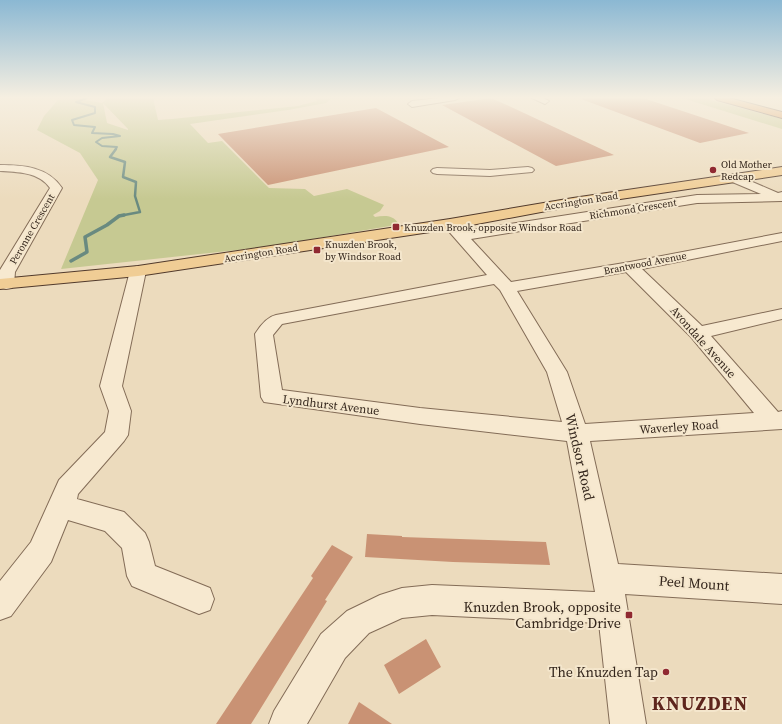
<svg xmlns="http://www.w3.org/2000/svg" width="782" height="724" font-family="'Source Serif 4',serif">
<rect width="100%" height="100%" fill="#ecdbbd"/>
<path fill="#c6c992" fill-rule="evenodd" d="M108 98H153L158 120 172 119 298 106 317 101 315 98H341L331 99 326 103 288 110 190 124 208 143 222 141 269 188 305 189 314 196 347 189 384 205 380 211 373 215 375 217C383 216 392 214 398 223L396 225 265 247 61 269 98 180 80 153 37 130 44 116 58 100 80 99 102 103ZM103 103 128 129V130L107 123Z
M682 98H704L782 119V129Z"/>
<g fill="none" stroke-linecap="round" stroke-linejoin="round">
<path stroke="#698a80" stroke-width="2" d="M87 98 76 102 95 107V113L72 120 74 125 95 127 92 133 113 134 120 136 102 138 96 142 102 146 117 147 115 150"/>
<path stroke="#698a80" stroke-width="2.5" d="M116 149 110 157 125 162 123 177 136 182 135 196 140 212 119 216"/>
<path stroke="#698a80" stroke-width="3.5" d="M71 261 87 252 85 237 107 225 119 216 124 215"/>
</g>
<path fill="#c99274" d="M491 98 509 106 614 155 556 166 442 105Z
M582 98H643L749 133 700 143 581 99Z
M376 108 449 147 268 185 218 134Z
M367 534 402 536V537L546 542 550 565 453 562 365 557Z
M332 545 353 557 325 600 327 601 251 724H216L313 578 311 576Z
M426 639 441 667 399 694 384 665Z
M359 702 392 724H348Z"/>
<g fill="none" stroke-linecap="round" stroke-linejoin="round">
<defs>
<path id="minor" d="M439 98H459L455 100 412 107 408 104 412 101Z
M532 98H543L549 101 545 104Z
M0 165C24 165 48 167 62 188L15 272 14 284 12 288 6 289 0 287V270L50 188C39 172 18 172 0 171Z
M528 167 532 168 534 170 532 172 490 176 437 174 433 173 431 171 433 169 437 168 490 170Z
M734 174 778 193 782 192V201L697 203 471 239 511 282 630 262 782 233V241L642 269 702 326 782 309V319L711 336 778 412 782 411V429L590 441 618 564 782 574V604L625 594 646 724H610L599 623 432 615 402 618 369 633 345 658 307 724H269L274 711 321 634 347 611 380 595 402 588 432 585 595 592 567 441 420 424 264 402 261 397 255 334C260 326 267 317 276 315L487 275 445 227 443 224 445 221C455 219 458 225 464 231L697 195 761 194 730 181 728 178 730 175ZM626 272 691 337 754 413 585 424 567 372 517 291ZM494 284 500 290 547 372 562 422 420 408 282 390 273 335 282 324Z
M138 266 144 268 146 271 122 386 131 411 128 435 124 441 78 494 77 499 124 512 145 533 149 542 155 566 210 588 214 599 210 610 199 614 132 586 127 576 122 548 105 531 68 520 51 562 11 616 0 620V581L31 542 59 480 105 432 109 411 100 386 130 271 132 268Z"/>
<path id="major" d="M782 167V175L573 206 450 229 138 276 0 289V279L138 266 450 219 573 198Z"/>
<path id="highway" d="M715 98H729L782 112V118L717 100Z"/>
</defs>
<use href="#minor" stroke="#836c57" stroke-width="2"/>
<use href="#major" stroke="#513a2c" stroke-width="2"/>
<use href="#highway" stroke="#513a2c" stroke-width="2"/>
<use href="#minor" fill="#f7e9d0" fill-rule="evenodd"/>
<use href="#major" fill="#f0cd95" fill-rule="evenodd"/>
<use href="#highway" fill="#db944e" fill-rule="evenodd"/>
</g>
<linearGradient id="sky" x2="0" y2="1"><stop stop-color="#8bb8d3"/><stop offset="0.49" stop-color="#f6efe1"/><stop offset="1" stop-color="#f6efe1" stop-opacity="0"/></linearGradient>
<rect width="782" height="199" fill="url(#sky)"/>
<g fill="#902931" stroke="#f4e6cc" stroke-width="1.5">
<circle cx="713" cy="170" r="4"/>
<rect x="392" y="223" width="8" height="8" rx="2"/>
<rect x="313" y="246" width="8" height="8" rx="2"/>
<rect x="625" y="611" width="8" height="8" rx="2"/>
<circle cx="666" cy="672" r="4"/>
</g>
<g text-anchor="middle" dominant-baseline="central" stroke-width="4" stroke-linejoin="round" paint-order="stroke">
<g font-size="10" fill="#33251b" stroke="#f4e6cc" text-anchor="start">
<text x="721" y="164">Old Mother<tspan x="721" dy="12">Redcap</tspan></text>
<text x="404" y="227">Knuzden Brook, opposite Windsor Road</text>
<text x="325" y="244">Knuzden Brook,<tspan x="325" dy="12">by Windsor Road</tspan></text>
</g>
<g font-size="10" fill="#33251b" stroke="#f4e6cc">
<text transform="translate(581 201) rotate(-9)">Accrington Road</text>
<text transform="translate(633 209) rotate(-9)">Richmond Crescent</text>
<text transform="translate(32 229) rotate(-60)">Peronne Crescent</text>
<text transform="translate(261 253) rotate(-9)">Accrington Road</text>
<text transform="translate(645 263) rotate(-11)">Brantwood Avenue</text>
</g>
<g font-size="12" fill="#33251b" stroke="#f4e6cc">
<text transform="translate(703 342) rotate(48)">Avondale Avenue</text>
<text transform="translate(331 405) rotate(7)">Lyndhurst Avenue</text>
<text transform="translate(679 427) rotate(-4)">Waverley Road</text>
</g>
<g font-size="14" fill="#33251b" stroke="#f4e6cc">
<text transform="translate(580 457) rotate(77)">Windsor Road</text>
<text transform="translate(694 583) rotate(4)">Peel Mount</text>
</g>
<g font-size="14" fill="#33251b" stroke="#f4e6cc" text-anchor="end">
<text x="621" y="607">Knuzden Brook, opposite<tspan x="621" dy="16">Cambridge Drive</tspan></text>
<text x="658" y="672">The Knuzden Tap</text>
</g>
<g font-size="19" font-weight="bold" letter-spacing="1" fill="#5e251c" stroke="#f4e6cc">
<text x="700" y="703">KNUZDEN</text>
</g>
</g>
</svg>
